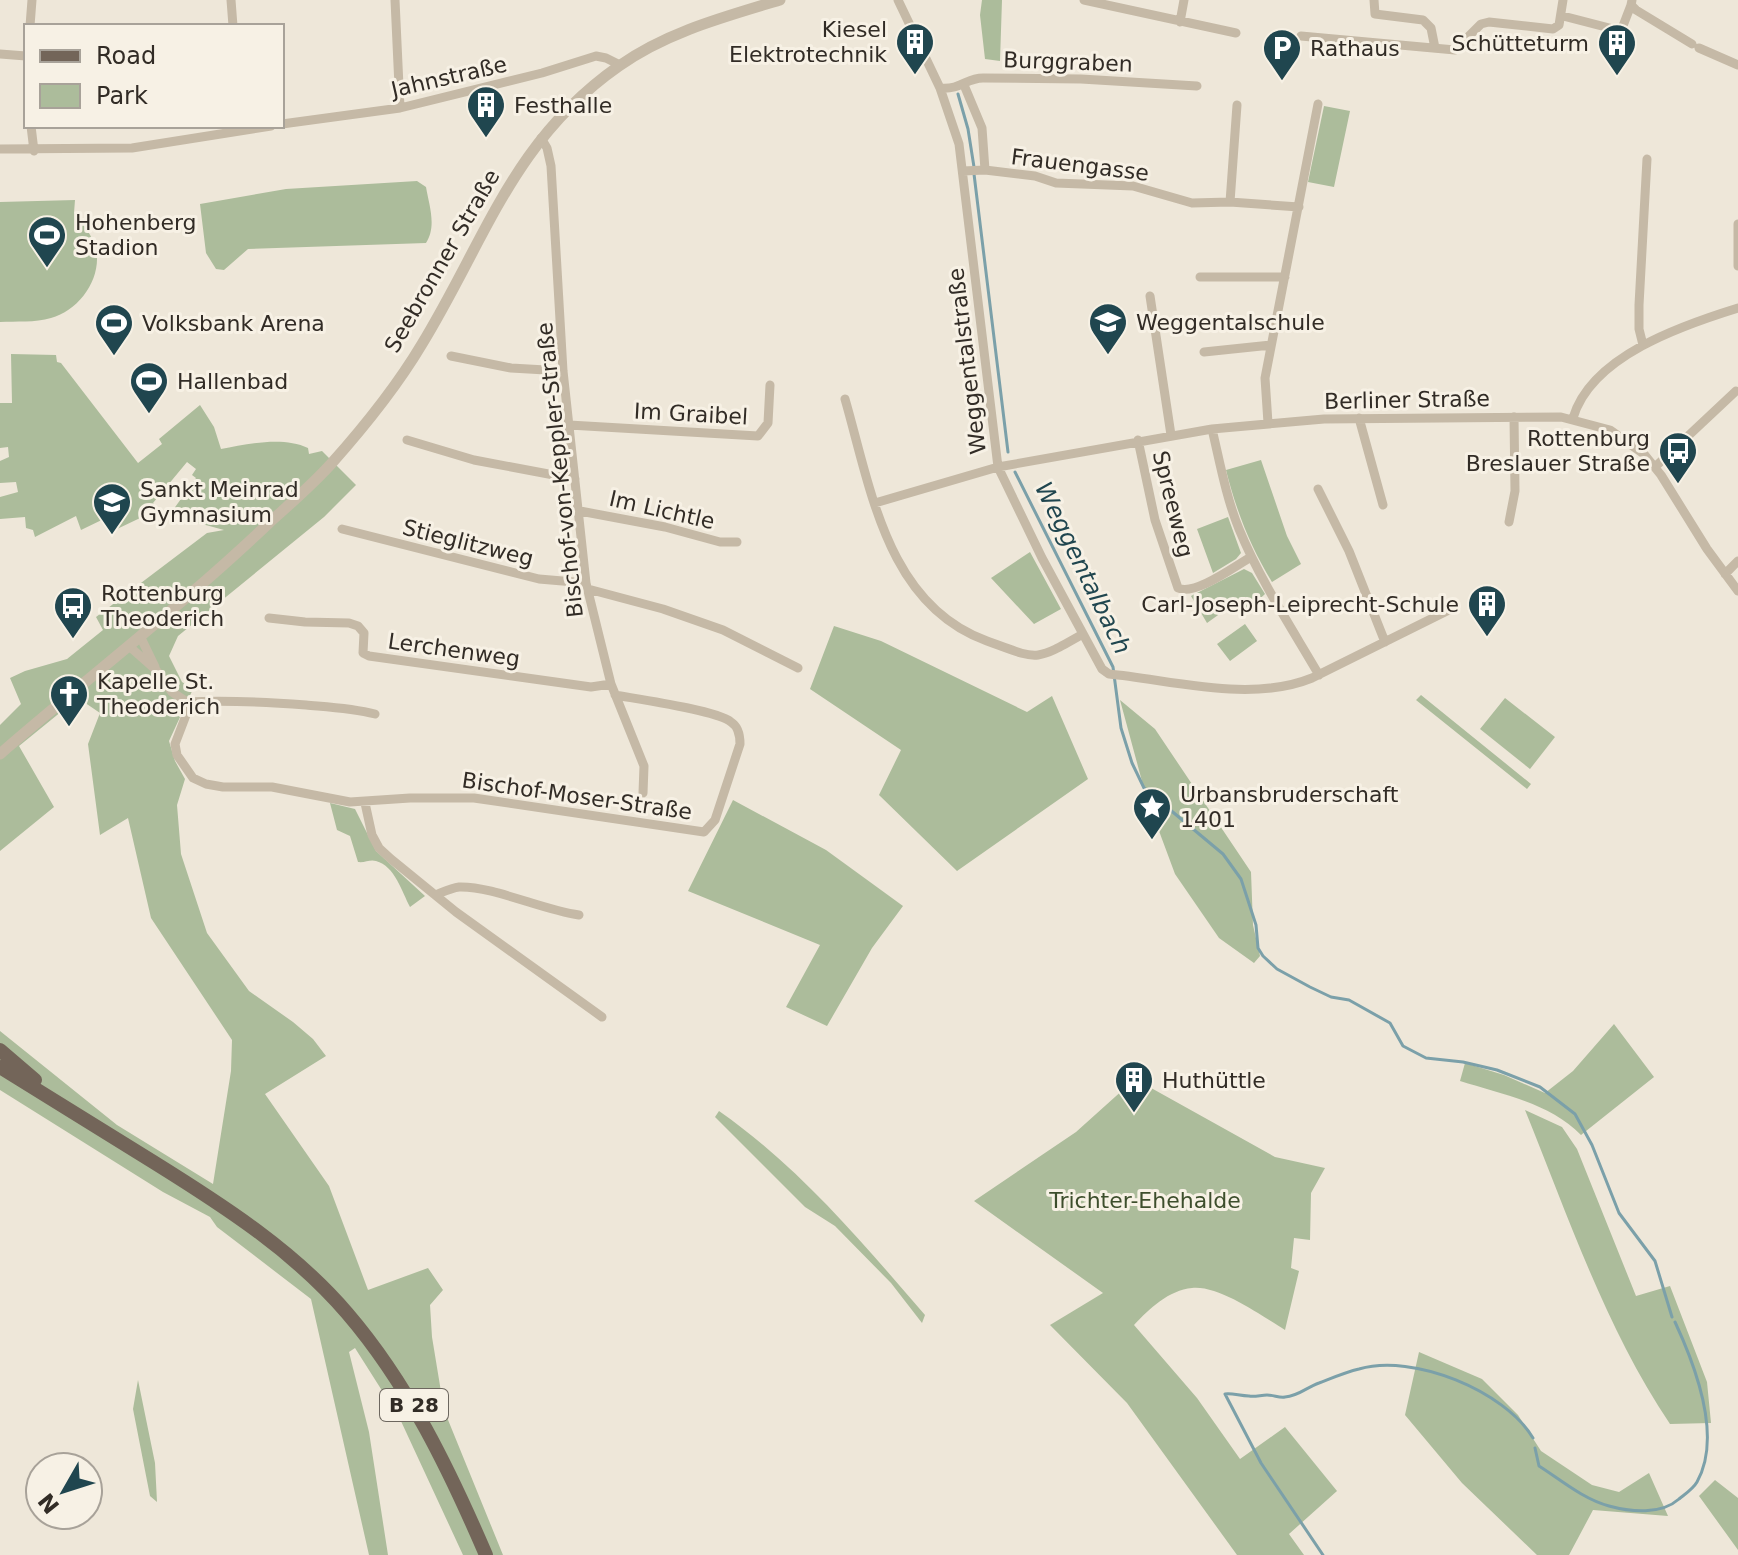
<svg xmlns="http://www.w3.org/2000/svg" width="1738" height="1555" font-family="'DejaVu Sans',sans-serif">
<rect width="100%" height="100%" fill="#eee7d9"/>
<path fill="#acbc9b" d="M982 0H1002L1000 61 985 59 980 15Z
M1324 106 1350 111 1334 187 1308 182Z
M417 181 426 187C429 205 437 226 426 243L248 249 224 270 216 269 206 253 200 204 286 189Z
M75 200 74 213C84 224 97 242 97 257 98 284 77 311 51 318 35 323 16 321 0 322V202Z
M11 354 56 355 57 362 61 363 138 463 162 444 159 439 200 405 214 427 221 449C247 444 283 436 308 448L309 454 322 451 356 485 324 517 178 636 169 656 182 682 193 689 169 741 175 761 185 779 177 805 181 854 207 933 249 991 293 1022 313 1039 326 1056 265 1094 329 1186 368 1290 428 1268 443 1290 430 1305 432 1337 444 1410 503 1555H463L400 1419 355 1348 349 1352 369 1432 388 1555H369L311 1299 217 1227 210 1217 163 1192 0 1090V1031L117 1125 213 1184 231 1071 232 1040 151 918 128 818 100 835 88 744 100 713 78 698 19 746 54 807 0 851V725L21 704 10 678 25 671 67 659 103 630 96 617 207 533 224 530 180 518 173 510 196 478 192 475 196 469 187 462 153 503 159 509 117 529 112 515 81 530 76 516 35 537 33 530 26 528 25 517 0 519V497L18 492 16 482 0 483V461L9 457 8 447 0 448V403H12Z
M1261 460 1287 536 1301 564 1272 582C1250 546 1236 510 1226 470Z
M1228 517 1241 553 1236 559 1213 573 1197 529Z
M1030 552 1061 609 1034 624 991 578Z
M1244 569 1252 573 1265 594 1241 616 1232 605 1207 623 1191 596Z
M1245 624 1257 641 1230 661 1217 644Z
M834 626 881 641 1027 712 1052 696 1088 779 957 871 879 795 901 750 810 689Z
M1421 695 1531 784 1527 789 1416 700Z
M1505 698 1555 737 1530 769 1480 729Z
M1120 700 1155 729 1251 872 1253 925 1260 956 1254 963 1219 938 1175 874 1146 796Z
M733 800 826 850 903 906 872 948 827 1026 786 1007 820 945 688 891Z
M330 803 355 809 376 851 425 896 410 907C402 892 395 866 376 861 370 859 365 863 358 862L350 836 337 830Z
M1614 1024 1654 1077 1581 1135C1550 1103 1501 1094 1460 1081L1465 1063 1504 1075 1545 1093 1573 1071Z
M1135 1079 1275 1157 1325 1168 1311 1193 1310 1240 1294 1238 1291 1268 1299 1271 1285 1330C1262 1316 1219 1285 1192 1288 1169 1290 1149 1309 1134 1325L1197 1398 1240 1459 1285 1427 1337 1491 1289 1534 1304 1555H1237L1127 1403 1050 1325 1103 1293 974 1201 1076 1132Z
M1525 1110 1562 1127 1577 1149 1636 1296 1670 1286 1707 1382 1711 1423 1670 1424C1606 1329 1568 1216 1525 1110Z
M719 1111C799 1167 861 1241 925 1315L922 1323 891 1283 835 1226 805 1207 715 1117Z
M1419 1352 1482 1379 1518 1415 1541 1451 1592 1485 1619 1492 1649 1473 1668 1516 1593 1510 1569 1555H1537L1462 1483 1405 1415Z
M138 1380 155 1463 157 1502 150 1496 133 1409Z
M1715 1480 1738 1498V1550L1699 1496Z"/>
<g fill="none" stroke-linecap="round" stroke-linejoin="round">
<path stroke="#7ba0a9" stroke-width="3" d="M958 94 968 129 974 167
M974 174 1008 452
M1015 472 1113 667 1121 728 1132 763 1144 788 1223 854 1241 879 1256 925 1258 948 1263 956 1277 969 1310 987 1331 997 1349 1000 1390 1023 1403 1046 1426 1058 1463 1062 1497 1070 1540 1087 1575 1114 1592 1145 1619 1213 1655 1261 1672 1317
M1535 1448 1539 1466C1561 1480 1583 1499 1609 1506 1631 1512 1661 1515 1679 1499 1685 1494 1693 1489 1697 1482 1723 1436 1695 1365 1675 1322
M1323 1555 1261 1463 1225 1394C1233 1393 1240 1396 1249 1396 1255 1397 1261 1395 1267 1395 1274 1395 1279 1398 1285 1397 1299 1396 1307 1387 1319 1383 1332 1378 1346 1372 1359 1369 1413 1353 1505 1391 1533 1438"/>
<path stroke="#c5b9a6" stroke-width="9" d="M231 0 233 26
M395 0 400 108
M898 0 940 88 959 144 998 467 1042 558 1102 669 1109 674C1172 680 1251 703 1312 678L1453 608
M1084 0 1236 33
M1374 0 1375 14 1423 20 1431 28 1435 48
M1632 0 1631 5 1636 10 1692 44
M1563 16 1621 31 1631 5
M1180 22 1184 0
M30 26 32 0
M1301 36 1455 50 1481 24 1489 22 1553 29 1559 25 1563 0
M1699 48 1738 65
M0 54 26 56
M964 85 982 128 985 170
M940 88C961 90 966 78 983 78L1081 79 1197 86
M282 124 400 108 542 73 596 56 606 58 620 65
M31 126 34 151
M541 138 547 148 551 166 563 371 586 583 611 684 644 766 643 793
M0 149 132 148 271 126
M963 171 985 170 1035 176 1056 183 1133 186 1192 203 1230 202 1299 207
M1230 202 1237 105
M1738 224V266
M1200 277H1285
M1150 296 1171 435
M1643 345 1639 329V305L1647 159
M1204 352 1271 345
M451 356 511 368 563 371
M845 399C871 489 887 605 987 641 1039 660 1034 662 1083 634
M1359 418 1383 505
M1573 418C1591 356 1683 325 1738 308
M1268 423 1265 378 1318 104
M569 425 758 436 768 423 770 385
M1212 429C1220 463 1226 497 1239 529 1260 580 1291 627 1319 675
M407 440 474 460 575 479
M1138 440 1155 520 1178 588C1195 596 1235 566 1251 557
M1655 467 1736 391
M1318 489 1349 551 1385 642
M875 503 998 467 1212 429 1324 419 1561 417 1610 430 1644 454 1661 475 1707 549 1738 591
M580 511 665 527 720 542H737
M1509 522 1515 491 1514 417
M342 529 539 579 586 583
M1725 574 1738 561
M588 589 663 609 723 630 798 668
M269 618 305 622 349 623 358 626 364 633 363 653 369 656 591 687 611 684
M141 638 155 667
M130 647 156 670 172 692 187 702 188 710 175 744 177 755 193 778 206 784 223 787H272L350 802 410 798H474L704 832 715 820 740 744C740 736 739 727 731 722 716 710 637 699 615 695
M187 702C227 700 266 702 306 705 329 707 352 708 375 714
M365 803 372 835 379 848 391 859 456 912 602 1017
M435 895C443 892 451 888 459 887 493 886 542 910 579 915"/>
<path stroke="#c5b9a6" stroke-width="11" d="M0 754C90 676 184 604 270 522 291 503 312 485 331 464 364 427 397 386 422 344 486 239 513 140 619 66 667 32 724 17 780 0"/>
<path stroke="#736559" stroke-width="14" d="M0 1050 35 1080
M0 1067C52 1099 104 1131 155 1163 224 1206 294 1251 347 1313 408 1384 449 1469 486 1555"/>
</g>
<defs>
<symbol id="building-pin" viewBox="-11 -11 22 30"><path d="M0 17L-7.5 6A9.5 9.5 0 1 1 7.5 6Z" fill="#20464f" stroke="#f7f1e5"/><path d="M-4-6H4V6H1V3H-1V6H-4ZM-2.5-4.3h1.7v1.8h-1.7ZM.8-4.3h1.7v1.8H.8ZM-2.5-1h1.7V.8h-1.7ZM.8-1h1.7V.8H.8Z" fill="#fff"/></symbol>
<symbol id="parking-pin" viewBox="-11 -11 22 30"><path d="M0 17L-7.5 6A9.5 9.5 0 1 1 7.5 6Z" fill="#20464f" stroke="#f7f1e5"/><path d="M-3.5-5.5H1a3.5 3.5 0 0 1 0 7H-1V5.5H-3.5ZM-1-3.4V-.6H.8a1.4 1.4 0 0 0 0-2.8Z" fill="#fff"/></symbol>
<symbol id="stadium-pin" viewBox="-11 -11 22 30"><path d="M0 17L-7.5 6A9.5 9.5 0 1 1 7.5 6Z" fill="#20464f" stroke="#f7f1e5"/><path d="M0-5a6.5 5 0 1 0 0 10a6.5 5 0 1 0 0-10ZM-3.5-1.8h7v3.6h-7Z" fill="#fff"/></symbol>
<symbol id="school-pin" viewBox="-11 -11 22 30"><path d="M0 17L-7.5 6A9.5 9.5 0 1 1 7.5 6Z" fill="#20464f" stroke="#f7f1e5"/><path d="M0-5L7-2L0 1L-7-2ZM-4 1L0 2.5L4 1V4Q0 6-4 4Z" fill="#fff"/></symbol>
<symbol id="bus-pin" viewBox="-11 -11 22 30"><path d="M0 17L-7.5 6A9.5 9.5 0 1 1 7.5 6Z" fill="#20464f" stroke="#f7f1e5"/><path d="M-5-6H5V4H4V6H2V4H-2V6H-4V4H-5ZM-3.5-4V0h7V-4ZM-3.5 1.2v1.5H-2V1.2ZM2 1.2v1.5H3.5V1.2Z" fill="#fff"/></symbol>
<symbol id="church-pin" viewBox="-11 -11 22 30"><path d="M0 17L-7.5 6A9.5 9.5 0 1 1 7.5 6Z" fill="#20464f" stroke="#f7f1e5"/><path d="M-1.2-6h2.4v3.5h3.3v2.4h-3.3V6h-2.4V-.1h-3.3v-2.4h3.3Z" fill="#fff"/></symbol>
<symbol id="sight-pin" viewBox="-11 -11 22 30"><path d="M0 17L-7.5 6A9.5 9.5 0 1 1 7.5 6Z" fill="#20464f" stroke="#f7f1e5"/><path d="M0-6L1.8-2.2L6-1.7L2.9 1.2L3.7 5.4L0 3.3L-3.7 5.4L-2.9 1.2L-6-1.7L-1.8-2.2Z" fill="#fff"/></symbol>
</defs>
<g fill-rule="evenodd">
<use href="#building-pin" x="893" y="20" width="44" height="60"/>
<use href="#building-pin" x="1595" y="21" width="44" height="60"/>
<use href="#parking-pin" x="1260" y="26" width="44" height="60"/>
<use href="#building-pin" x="464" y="83" width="44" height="60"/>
<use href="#stadium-pin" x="25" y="213" width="44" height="60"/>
<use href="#school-pin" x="1086" y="300" width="44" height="60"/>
<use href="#stadium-pin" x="92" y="301" width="44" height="60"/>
<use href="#stadium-pin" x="127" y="359" width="44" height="60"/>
<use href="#bus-pin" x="1656" y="429" width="44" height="60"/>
<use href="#school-pin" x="90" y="480" width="44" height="60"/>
<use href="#building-pin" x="1465" y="582" width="44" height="60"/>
<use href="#bus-pin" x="51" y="584" width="44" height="60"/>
<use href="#church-pin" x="47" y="672" width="44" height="60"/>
<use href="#sight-pin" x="1130" y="785" width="44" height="60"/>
<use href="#building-pin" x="1112" y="1058" width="44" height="60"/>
</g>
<g text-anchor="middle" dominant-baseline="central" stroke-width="6" stroke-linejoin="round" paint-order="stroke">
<rect fill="#f7f1e5" stroke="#6d675f" stroke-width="2" x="380" y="1389" width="68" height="32" rx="6"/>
<g font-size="20" font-weight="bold" fill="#322c26">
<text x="414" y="1405">B 28</text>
</g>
<g font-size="22" fill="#322c26" stroke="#f7f1e5" text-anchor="start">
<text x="887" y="29" text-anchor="end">Kiesel<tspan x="887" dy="25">Elektrotechnik</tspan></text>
<text x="1589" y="43" text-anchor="end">Schütteturm</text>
<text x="1310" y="48">Rathaus</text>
<text x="514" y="105">Festhalle</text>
<text x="75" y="222">Hohenberg<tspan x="75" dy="25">Stadion</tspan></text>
<text x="1136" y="322">Weggentalschule</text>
<text x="142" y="323">Volksbank Arena</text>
<text x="177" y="381">Hallenbad</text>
<text x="1650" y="438" text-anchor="end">Rottenburg<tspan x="1650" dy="25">Breslauer Straße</tspan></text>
<text x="140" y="489">Sankt Meinrad<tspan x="140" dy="25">Gymnasium</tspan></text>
<text x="101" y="593">Rottenburg<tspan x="101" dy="25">Theoderich</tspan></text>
<text x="1459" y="604" text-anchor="end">Carl-Joseph-Leiprecht-Schule</text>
<text x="97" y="681">Kapelle St.<tspan x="97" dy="25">Theoderich</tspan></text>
<text x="1180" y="794">Urbansbruderschaft<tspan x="1180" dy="25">1401</tspan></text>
<text x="1162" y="1080">Huthüttle</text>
</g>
<g font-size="22" fill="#322c26" stroke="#f7f1e5">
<text transform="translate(1068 62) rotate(2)">Burggraben</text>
<text transform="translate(449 77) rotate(-13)">Jahnstraße</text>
<text transform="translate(1080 165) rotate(7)">Frauengasse</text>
<text transform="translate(442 261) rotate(-60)">Seebronner Straße</text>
<text transform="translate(967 361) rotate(-97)">Weggentalstraße</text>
<text transform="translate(1407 400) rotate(-1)">Berliner Straße</text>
<text transform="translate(691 414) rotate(3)">Im Graibel</text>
<text transform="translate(560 470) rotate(-96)">Bischof-von-Keppler-Straße</text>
<text transform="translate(1173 504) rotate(76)">Spreeweg</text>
<text transform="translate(662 510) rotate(13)">Im Lichtle</text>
<text transform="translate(468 543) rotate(14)">Stieglitzweg</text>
<text transform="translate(454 650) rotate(8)">Lerchenweg</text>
<text transform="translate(577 796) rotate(8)">Bischof-Moser-Straße</text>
</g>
<g font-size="22" fill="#3d4e2c" stroke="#f7f1e5">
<text x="1145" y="1200">Trichter-Ehehalde</text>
</g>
<g font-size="24" font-style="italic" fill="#20464f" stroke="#f7f1e5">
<text transform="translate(1083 568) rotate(64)">Weggentalbach</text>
</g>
</g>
<rect x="24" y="24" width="260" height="104" fill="#f7f1e5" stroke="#a8a299" stroke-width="2"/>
<rect x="40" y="50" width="40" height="12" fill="#736559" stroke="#a8a299" stroke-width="2"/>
<text x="96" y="64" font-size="24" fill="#322c26">Road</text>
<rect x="40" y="84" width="40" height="24" fill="#acbc9b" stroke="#a8a299" stroke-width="2"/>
<text x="96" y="104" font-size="24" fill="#322c26">Park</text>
<g transform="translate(64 1491) rotate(231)"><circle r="38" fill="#f7f1e5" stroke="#a8a299" stroke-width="2"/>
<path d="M0-6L14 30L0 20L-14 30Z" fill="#20464f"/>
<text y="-12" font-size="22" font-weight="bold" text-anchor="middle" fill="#322c26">N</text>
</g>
</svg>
